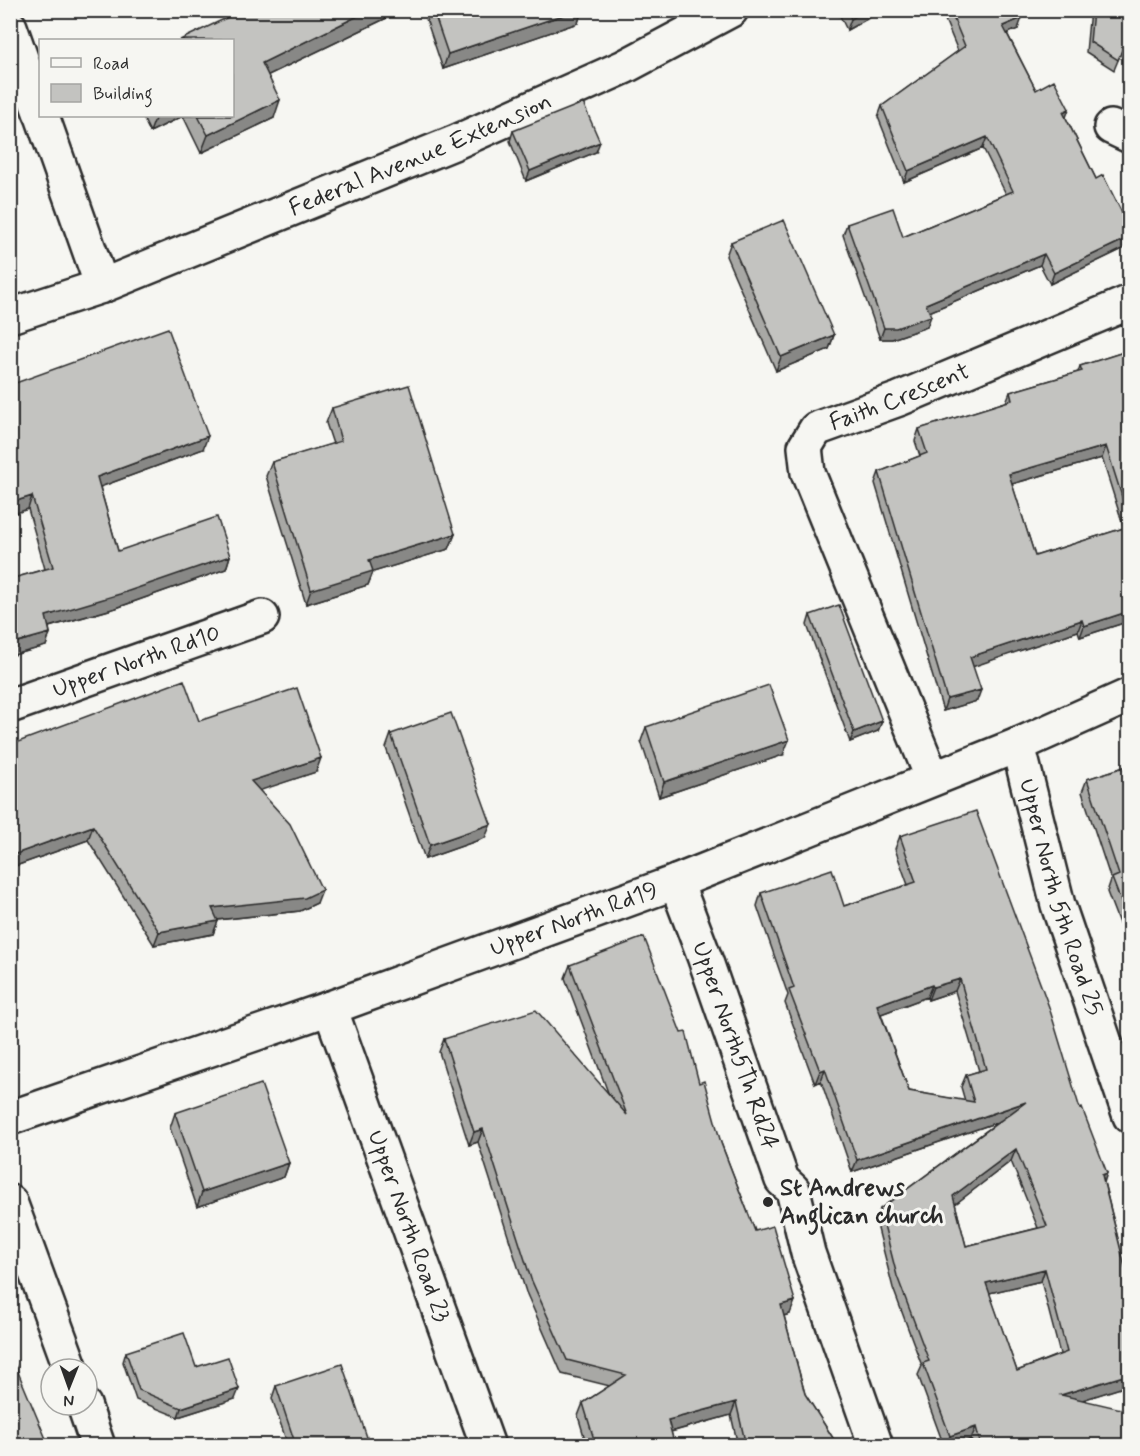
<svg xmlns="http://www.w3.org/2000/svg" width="1140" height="1456" font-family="Mynerve,sans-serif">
<rect width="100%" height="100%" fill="#f6f6f2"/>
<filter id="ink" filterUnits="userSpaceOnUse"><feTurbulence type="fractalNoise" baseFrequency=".0167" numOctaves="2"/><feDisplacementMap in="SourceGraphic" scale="12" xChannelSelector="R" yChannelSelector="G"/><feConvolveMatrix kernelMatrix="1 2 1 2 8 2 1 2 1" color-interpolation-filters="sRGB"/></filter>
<g filter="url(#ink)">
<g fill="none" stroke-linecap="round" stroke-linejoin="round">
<defs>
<g id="minor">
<path d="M10 27 40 112"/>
<path d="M42 116 102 286"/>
<path d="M1111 127 1130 136"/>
<path id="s1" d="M10 316 102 286 456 142 624 67 731 10"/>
<path id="s2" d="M10 706 262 617"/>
<path id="s3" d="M1018 745 1058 905 1130 1116"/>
<path id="s4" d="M932 777 808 473 805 447 816 429 899 399 1130 302"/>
<path id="s5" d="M676 882 704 956 782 1180 793 1190 808 1253 876 1446"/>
<path id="s6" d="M330 1008 488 1446"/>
<path id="s7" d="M10 1118 330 1008 676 882 1018 745 1130 695"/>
<path d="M10 1202 71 1369"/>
<path d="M84 1405 98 1446"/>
</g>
</defs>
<use href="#minor" stroke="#2b2b2b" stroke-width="38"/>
<use href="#minor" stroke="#f6f6f2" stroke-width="33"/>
</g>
<path fill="#a8a8a5" stroke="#2b2b2b" stroke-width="1.5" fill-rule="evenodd" d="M423 10H582L578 23 443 69Z
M837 10H883L847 30Z
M941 10H1018V29L1007 33 1036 90 1066 118 1129 246 1050 284 1040 265 929 312 927 327 892 339H880L843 235 847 224 903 237 1006 194 983 148 904 182 878 117 882 106 958 51Z
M1090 10H1130V31L1114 70 1086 52Z
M397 13 268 75 274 118 201 153 183 116 150 132 142 116H232V40Z
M513 131 596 152 526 181 510 141Z
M731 242 834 335 829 349 776 371 726 256Z
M1130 350V621L1080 637 1078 631 973 666 977 701 943 711 875 483 879 472 920 456 915 441 919 429 1006 402 1010 392 1078 372 1080 366ZM1102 458 1124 528 1035 556 1012 484Z
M10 385 203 449 100 487 118 551 230 556 226 569 116 608 49 627 50 633 46 646 10 656V579L45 569 28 509 10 515Z
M332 408 455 534 449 549 373 572 368 585 306 604 266 476 272 462 333 444 326 423Z
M810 615 882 721 878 731 850 742 807 625Z
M199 721 316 772 259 790 317 903 300 911 217 920 218 921 213 934 154 945 88 840 10 868Z
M646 727 783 755 659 797 641 741Z
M391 734 485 838 425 859 386 748Z
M1130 765V952L1107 892 1111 880 1082 792 1087 779Z
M900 836 1080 1109 1104 1182 1130 1287V1385L1081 1400 1130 1446H973L971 1439 954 1446H944L918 1375 922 1366 893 1288 876 1221 880 1209 998 1122 852 1172 821 1081 815 1084 785 1003 788 995 757 906 761 893 844 906 908 885 895 849ZM955 991 979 1071 966 1075 961 1087 965 1101 909 1091 881 1014 927 997 928 1000ZM1011 1161 1038 1228 966 1246 955 1204ZM1041 1281 1060 1354 1017 1371 989 1293Z
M570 965 699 1083 721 1143 755 1231 790 1314 784 1316 805 1394 838 1446H738L731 1415 671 1432 675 1446H587L578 1416 583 1403 610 1386 562 1374 526 1292 478 1142 469 1145 439 1052 444 1039 609 1095 565 978Z
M175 1113 289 1163 284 1177 197 1207 170 1128Z
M126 1352 196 1367 235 1399 178 1417 136 1400 123 1362Z
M276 1386 370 1446H288L272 1398Z"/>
<path fill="#888886" stroke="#2b2b2b" stroke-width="1.5" d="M370 10H397V13L256 81 262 63Z
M578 10H582L578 23 443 69 448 54Z
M866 10H883L847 30 851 19Z
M1022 18 1018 29 999 37 1003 26Z
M280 100 274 118 201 153 208 135Z
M1069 109 1065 120 1063 112Z
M156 116H183L150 132Z
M987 137 983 148 904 182 908 171Z
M600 142 596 152 526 181 530 171Z
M1130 237 1129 246 1050 284 1054 273Z
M1044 254 1040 265 922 315 926 304Z
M931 316 927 327 892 339H880L884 328Z
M834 335 829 349 776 371 781 357Z
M208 436 203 449 92 490 97 477Z
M1106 446 1102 458 1005 486 1009 474Z
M32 496 28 509 10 515V503Z
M455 534 449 549 373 572 368 585 306 604 311 590 369 560Z
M230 556 226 569 116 608 41 629 46 616Z
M1130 611V621L1080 637 1084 626Z
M1082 620 1078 631 966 669 970 657Z
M50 633 46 646 10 656V644Z
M981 690 977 701 943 711 947 699Z
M882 721 878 731 850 742 854 732Z
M789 740 783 755 659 797 664 782Z
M321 758 316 772 246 795 251 781Z
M491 824 485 838 425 859 430 845Z
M93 826 88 840 10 868V856Z
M322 890 317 903 300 911 207 921 212 908Z
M218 921 213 934 154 945 159 932Z
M960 979 955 991 928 1000 933 987Z
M932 985 927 997 873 1017 877 1005Z
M825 1069 821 1081 815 1084 820 1071Z
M1026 1102 1021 1114 852 1172 857 1160Z
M483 1129 478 1142 469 1145 474 1132Z
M1016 1149 1011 1161 949 1209 953 1196Z
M289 1163 284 1177 197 1207 202 1192Z
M1107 1173 1103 1186 1102 1175Z
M1045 1269 1041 1281 981 1295 986 1283Z
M795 1301 790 1314 776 1318 781 1305Z
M1130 1374V1385L1057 1408 1061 1395Z
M239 1389 235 1399 178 1417 181 1408Z
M736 1402 731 1415 663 1434 668 1420Z
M976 1427 971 1439 954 1446H946L950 1436Z"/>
<path fill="#c3c3c0" stroke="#2b2b2b" stroke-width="1.5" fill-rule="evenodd" d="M243 10H370L262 63 280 100 208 135 198 116H232V40H180Z
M433 10H578L448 54Z
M847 10H866L851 19Z
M950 10H1018L1022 18 1003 26 1036 90 1054 80 1069 109 1063 112 1096 179 1103 175 1130 229V237L1054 273 1044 254 926 304 931 316 896 328H884L847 224 893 208 903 237 1013 191 987 137 908 171 882 106 965 46Z
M1093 10H1130V30L1118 60 1090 42Z
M583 103 600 142 530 171 513 131Z
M784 220 834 335 781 357 731 242Z
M168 328 208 436 97 477 118 551 217 517 230 556 120 594 46 616 50 633 10 644V579L53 567 32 496 10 503V385Z
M1130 350V522L1106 446 1009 474 1035 556 1130 526V611L1084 626 1082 620 970 657 981 690 947 699 879 472 927 453 919 429 1012 400 1010 392 1082 371 1080 366Z
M409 385 455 534 369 560 373 571 311 590 272 462 341 441 332 408Z
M839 605 882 721 854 732 810 615Z
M184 680 199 721 297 688 321 758 251 781 290 824 322 890 305 898 212 908 218 921 159 932 93 826 10 856V745Z
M769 685 789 740 664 782 646 727Z
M451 713 491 824 430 845 391 734Z
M1130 765V925L1112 878 1119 875 1087 779Z
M976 811 1049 1007 1080 1109 1082 1108 1107 1173 1102 1175 1130 1287V1374L1061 1395 1130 1411V1446H981L976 1427 950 1436 923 1363 929 1361 897 1276 880 1209 1026 1102 857 1160 825 1069 820 1071 789 990 794 988 761 893 832 869 844 906 916 882 900 836ZM960 979 986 1069 966 1075 974 1102 909 1091 877 1005 932 985 933 987ZM1016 1149 1047 1226 966 1246 953 1196ZM1045 1269 1067 1352 1017 1371 986 1283Z
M644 937 681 1033 686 1032 699 1083 704 1081 721 1143 755 1231 773 1226 795 1301 781 1305 805 1394 838 1446H746L736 1402 668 1420 675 1446H596L583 1403 626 1375 567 1360 531 1279 483 1129 474 1132 444 1039 536 1010 627 1115 570 965Z
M261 1084 289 1163 202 1192 175 1113Z
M184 1333 196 1367 228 1357 239 1389 181 1408 139 1390 126 1352Z
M10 1353 49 1446H10Z
M342 1364 370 1446H296L276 1386Z"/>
</g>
<circle fill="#2b2b2b" stroke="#f6f6f2" stroke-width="2" cx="768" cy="1202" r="6"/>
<g text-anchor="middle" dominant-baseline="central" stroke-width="6" stroke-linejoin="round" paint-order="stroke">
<g font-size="24" fill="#2b2b2b" stroke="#f6f6f2">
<text stroke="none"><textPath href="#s1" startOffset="441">Federal Avenue Extension</textPath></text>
<text stroke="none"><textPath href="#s4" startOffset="465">Faith Crescent</textPath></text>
<text stroke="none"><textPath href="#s2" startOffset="134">Upper North Rd10</textPath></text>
<text stroke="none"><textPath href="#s3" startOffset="158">Upper North 5th Road 25</textPath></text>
<text stroke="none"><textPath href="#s7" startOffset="598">Upper North Rd19</textPath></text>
<text stroke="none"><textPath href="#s5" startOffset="174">Upper North5Th Rd24</textPath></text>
<text stroke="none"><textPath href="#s6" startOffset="232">Upper North Road 23</textPath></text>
</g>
<g font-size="24" font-weight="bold" fill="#2b2b2b" stroke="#f6f6f2" text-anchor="start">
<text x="780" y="1188">St Andrews<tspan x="780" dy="28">Anglican church</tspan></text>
</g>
</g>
<rect width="1140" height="1456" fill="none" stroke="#f6f6f2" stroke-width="36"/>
<rect x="18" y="18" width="1104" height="1420" fill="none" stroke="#2b2b2b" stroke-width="2" filter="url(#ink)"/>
<rect x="39" y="39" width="195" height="78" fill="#f6f6f2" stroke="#a5a5a2" stroke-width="1.5"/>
<rect x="51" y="58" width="30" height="9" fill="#f6f6f2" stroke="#a5a5a2" stroke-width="1.5"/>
<text x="93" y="69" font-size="18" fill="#2b2b2b">Road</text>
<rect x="51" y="84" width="30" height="18" fill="#c3c3c0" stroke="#a5a5a2" stroke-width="1.5"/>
<text x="93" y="99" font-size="18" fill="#2b2b2b">Building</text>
<g transform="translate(69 1387) rotate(181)"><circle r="28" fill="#f6f6f2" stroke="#a5a5a2" stroke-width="1.5"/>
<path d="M0-4.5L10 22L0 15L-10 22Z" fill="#2b2b2b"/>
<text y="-9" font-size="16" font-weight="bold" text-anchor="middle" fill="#2b2b2b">N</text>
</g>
</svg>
